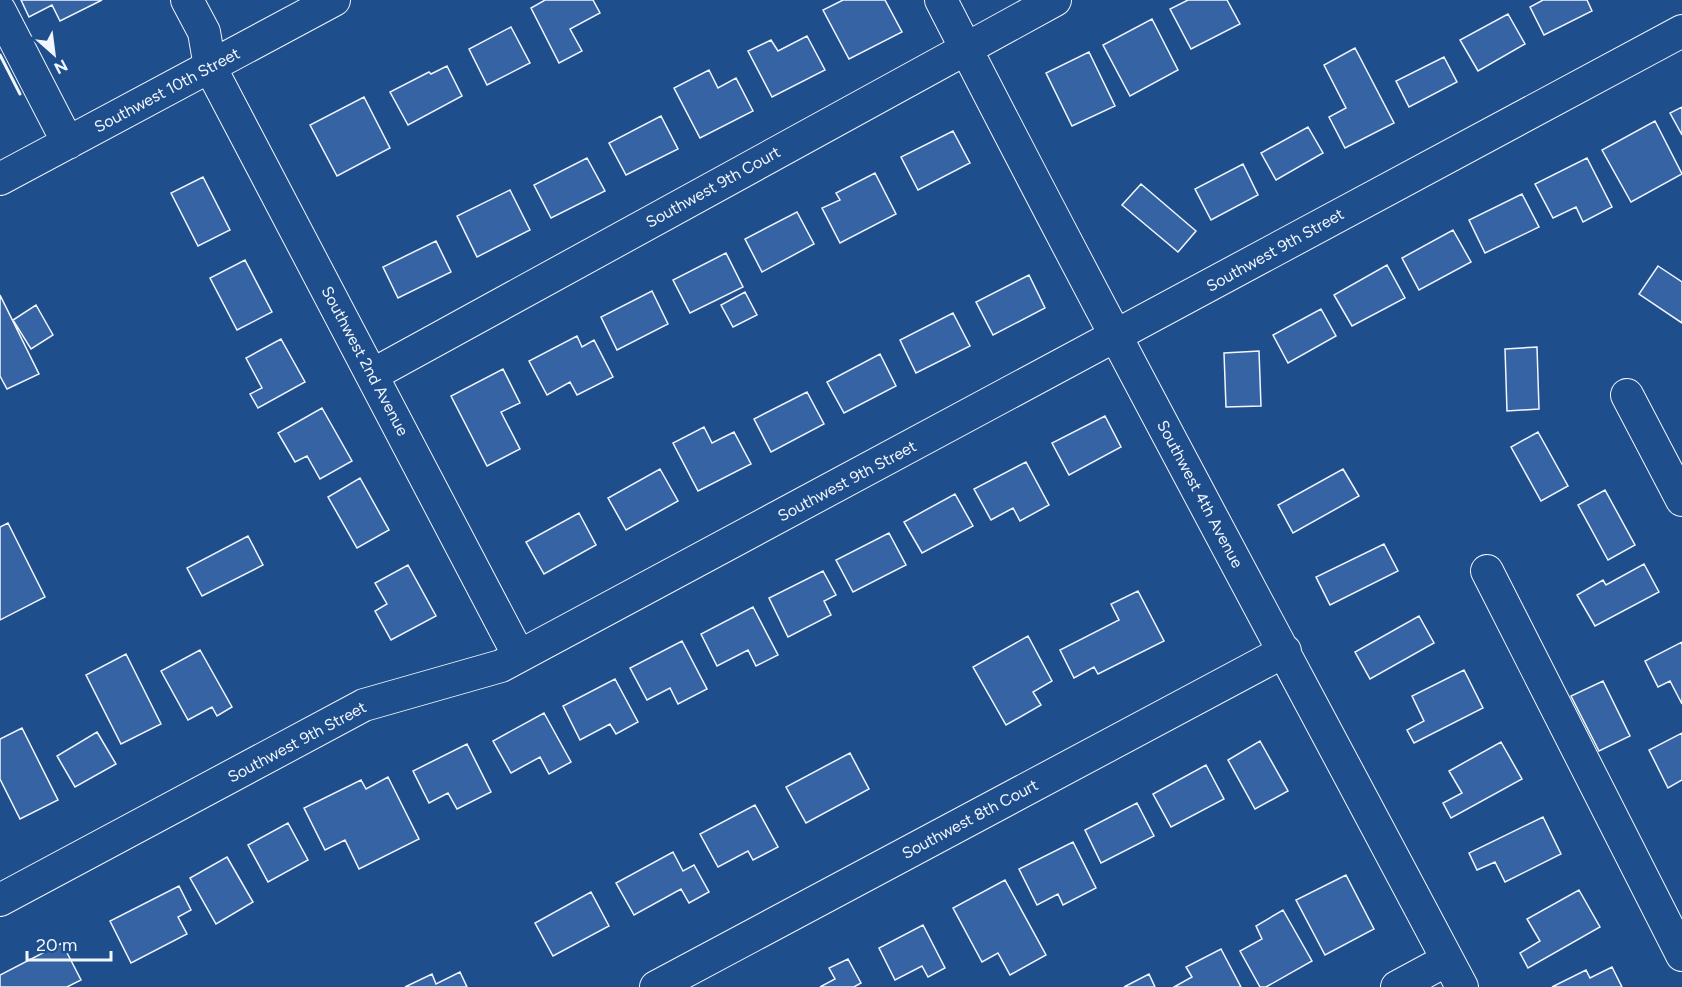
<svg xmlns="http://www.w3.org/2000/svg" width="1682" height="987" font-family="Figtree,sans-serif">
<rect width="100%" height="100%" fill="#1f4e8c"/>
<path fill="#3563a3" stroke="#f2f6ff" stroke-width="1.5" d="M21 0H102L60 21 52 5 29 17Z
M545 0H593L600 13 570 29 582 51 559 63 531 8Z
M843 0H885L902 32 849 59 823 10Z
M1188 0H1227L1240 24 1191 49 1170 9Z
M1543 0H1587L1592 11 1544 35 1530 7Z
M1508 14 1525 44 1478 71 1460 40Z
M1152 19 1178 70 1130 96 1103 45Z
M511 27 530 63 487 85 469 49Z
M807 36 825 70 772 97 748 51 771 40 778 51Z
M1355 48 1394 123 1345 148 1329 117 1346 108 1324 65Z
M1089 52 1115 106 1072 126 1046 73Z
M1444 57 1457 82 1409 107 1396 81Z
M447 66 462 96 408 125 390 92 429 72 431 74Z
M709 70 718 88 736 78 753 111 700 138 674 88Z
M364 97 390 148 337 176 310 125Z
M1682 107V135L1670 113Z
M661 116 678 149 626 175 609 143Z
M1655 121 1682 174 1631 202 1602 150Z
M1308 127 1323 153 1276 180 1261 153Z
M953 131 970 163 918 190 901 157Z
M587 158 605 191 551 218 534 185Z
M1587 158 1612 207 1583 222 1576 207 1553 218 1535 184Z
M1243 164 1258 195 1211 220 1195 189Z
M875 173 896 214 840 243 822 208 840 200 836 193Z
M203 177 230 230 198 246 171 193Z
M1141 184 1196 231 1178 252 1122 205Z
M510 190 530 230 477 257 457 216Z
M1522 194 1539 227 1485 253 1469 220Z
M797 212 814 244 762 272 745 239Z
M1453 230 1471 262 1419 290 1402 258Z
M436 241 451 272 398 298 383 267Z
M726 253 743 287 690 313 673 280Z
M245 260 272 312 237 330 210 278Z
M1387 265 1405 298 1352 326 1334 295Z
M1658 266 1682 282V323L1639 294Z
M1029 275 1045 308 993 335 976 302Z
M652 291 668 324 617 350 601 317Z
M745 292 757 315 733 327 721 305Z
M0 295 39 374 7 389 0 376Z
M36 305 53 335 31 349 13 320Z
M1321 309 1336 336 1288 363 1273 335Z
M953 313 970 346 916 373 900 340Z
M577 336 582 347 594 340 613 377 577 395 570 382 547 395 529 361Z
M281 339 305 382 258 408 250 394 262 388 246 358Z
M1537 347 1539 409 1507 411 1505 349Z
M1259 351 1261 406 1226 407 1224 353Z
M880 354 896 386 844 413 827 382Z
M503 369 520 403 501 412 520 449 487 466 451 396Z
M807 392 824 424 771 452 754 419Z
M322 408 352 461 320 479 307 456 295 462 278 433Z
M1105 416 1121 447 1069 475 1052 443Z
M704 427 712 443 734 432 751 464 698 491 673 443Z
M1538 432 1568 486 1541 501 1511 447Z
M1026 462 1049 505 1020 521 1013 508 991 520 974 489Z
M660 469 678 501 626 530 608 498Z
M1343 469 1359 496 1293 533 1278 505Z
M360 478 389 530 357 548 328 497Z
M1605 490 1635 545 1608 560 1578 505Z
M955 494 973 526 922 553 904 522Z
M579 513 596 545 544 574 526 542Z
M8 523 45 597 0 620V527Z
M889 533 906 565 853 592 836 560Z
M248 536 263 565 202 596 187 568Z
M1384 544 1398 571 1330 605 1316 577Z
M1644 564 1659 592 1595 626 1577 595 1603 580 1606 585Z
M408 565 436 616 391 640 375 611 387 604 375 583Z
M823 571 836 595 824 601 831 615 788 637 769 598Z
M1138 591 1164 641 1098 674 1094 667 1074 678 1060 650 1119 620 1111 604Z
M753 607 778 655 756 666 748 650 717 666 701 634Z
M1419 616 1434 643 1370 679 1355 652Z
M1028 636 1052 681 1033 692 1041 705 1006 725 973 667Z
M682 641 707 689 678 704 670 688 647 700 630 668Z
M1682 642V704L1670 681 1658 687 1645 661Z
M200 650 232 707 217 716 212 707 188 720 161 671Z
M126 654 161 724 121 744 86 675Z
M1464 670 1483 708 1414 743 1407 730 1424 721 1412 696Z
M615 679 638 722 616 734 610 724 580 740 563 706Z
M1603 681 1630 736 1599 751 1571 696Z
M544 713 571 762 549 774 540 757 511 773 493 741Z
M22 728 58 800 20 819 0 779V739Z
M97 732 116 764 75 787 57 756Z
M1682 733V780L1668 788 1649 750Z
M1260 741 1288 791 1255 809 1228 760Z
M1501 742 1522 779 1451 818 1443 803 1462 793 1449 771Z
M467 744 491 792 457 809 448 793 429 803 413 771Z
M850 753 869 789 806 823 786 787Z
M1206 765 1224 799 1171 827 1153 794Z
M388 777 419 839 359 869 345 840 325 850 304 808 361 780 366 789Z
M1137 803 1154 836 1101 863 1085 830Z
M755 805 778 847 753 860 748 851 718 867 700 834Z
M1543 817 1561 854 1505 882 1495 862 1477 870 1469 853Z
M288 823 308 860 268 882 248 845Z
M1073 842 1096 888 1063 905 1058 894 1037 905 1019 869Z
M673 852 683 871 694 865 709 892 689 903 681 889 634 915 616 883Z
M227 857 253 902 216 924 190 878Z
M1346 875 1374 929 1325 955 1296 900Z
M1005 880 1046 955 1010 975 998 953 982 962 953 908Z
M179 886 191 910 178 917 187 934 131 963 110 921Z
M1579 890 1600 927 1528 968 1520 953 1540 941 1527 919Z
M591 892 609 926 553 956 535 923Z
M1283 910 1312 961 1266 987H1260L1240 951 1262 939 1256 926Z
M923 925 945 968 928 977 922 966 895 980 879 948Z
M62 943 81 980 67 987H0V975Z
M1221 949 1241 987H1174L1192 977 1186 967Z
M848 959 861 983 854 987H820L835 979 829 968Z
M1612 967 1622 987H1552L1586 970 1590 978Z
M460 972 467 987H405L432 974 436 984Z
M1149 974 1155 987H1124Z"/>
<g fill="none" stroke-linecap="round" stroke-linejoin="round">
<defs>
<path id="minor" d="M187 0 204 32 210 67 519 656
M941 0C1110 331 1288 658 1462 987
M0 11 68 143
M0 179 334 0
M372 375 1055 0
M1627 395 1682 500
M1487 571 1682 955
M0 900 364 705 501 666 1682 31
M656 987 1285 651
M1397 987 1447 960"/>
</defs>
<use href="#minor" stroke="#f2f6ff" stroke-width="34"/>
<use href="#minor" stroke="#1f4e8c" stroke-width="32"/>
<path stroke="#f2f6ff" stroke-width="3" d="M0 55 20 94"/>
</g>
<g text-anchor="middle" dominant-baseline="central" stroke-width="4.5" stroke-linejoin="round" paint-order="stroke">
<g font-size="16" fill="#f2f6ff" stroke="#1f4e8c">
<text transform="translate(167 90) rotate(-28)">Southwest 10th Street</text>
<text transform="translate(713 187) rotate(-29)">Southwest 9th Court</text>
<text transform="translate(1275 250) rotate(-29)">Southwest 9th Street</text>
<text transform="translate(365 361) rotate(62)">Southwest 2nd Avenue</text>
<text transform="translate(847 481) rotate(-28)">Southwest 9th Street</text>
<text transform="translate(1200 494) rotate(62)">Southwest 4th Avenue</text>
<text transform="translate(297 742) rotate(-28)">Southwest 9th Street</text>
<text transform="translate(970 819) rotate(-28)">Southwest 8th Court</text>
</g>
</g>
<g transform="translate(54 54) rotate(152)" stroke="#1f4e8c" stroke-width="4.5" paint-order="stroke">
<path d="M0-4.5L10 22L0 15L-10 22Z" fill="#f2f6ff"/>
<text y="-9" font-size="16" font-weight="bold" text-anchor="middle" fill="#f2f6ff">N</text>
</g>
<path d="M27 951v9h84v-9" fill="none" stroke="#f2f6ff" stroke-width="3"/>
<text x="36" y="951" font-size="18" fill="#f2f6ff" stroke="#1f4e8c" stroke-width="4.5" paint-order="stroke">20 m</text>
</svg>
